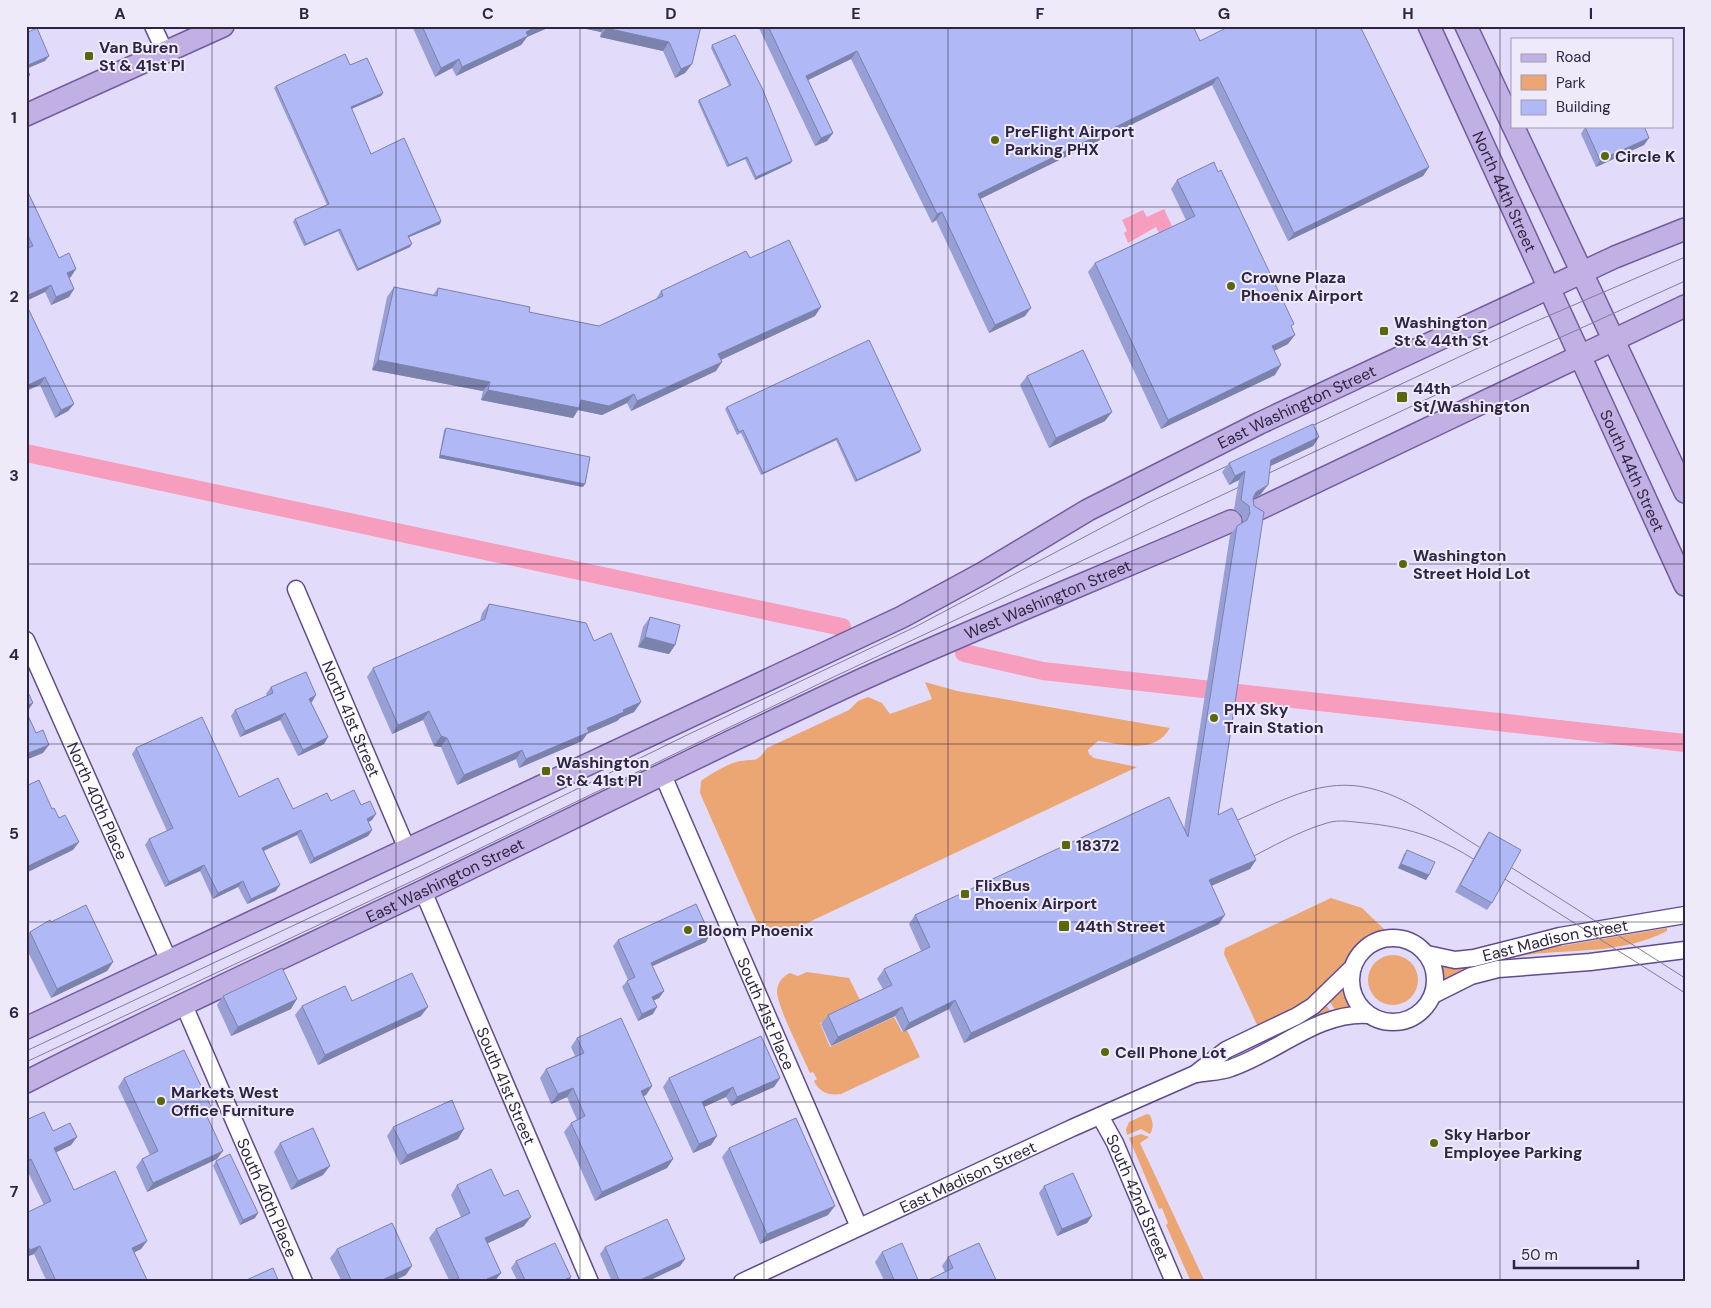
<svg xmlns="http://www.w3.org/2000/svg" width="1711" height="1308" font-family="'DM Sans',sans-serif">
<rect width="100%" height="100%" fill="#e3dbfa"/>
<path fill="#eba673" d="M925 682 957 691 1170 728C1154 755 1124 744 1098 741L1088 750 1089 754 1094 758 1137 767 786 933 780 927 770 928 758 925 700 793 701 781C710 774 729 763 740 761 757 758 755 764 767 748L849 710 858 701 868 697 882 703 890 714 932 699Z
M1331 898 1362 908 1386 931 1362 940 1330 984 1305 1005 1259 1029 1224 954 1225 948Z
M1667 928V931C1619 955 1576 948 1526 955 1496 960 1470 971 1443 982L1442 966Z
M1368 980a25 25 0 1 1 50 0a25 25 0 1 1-50 0Z
M807 972 849 978 862 1004 820 1023 830 1047 894 1017 902 1032 907 1030 920 1057 841 1094C829 1096 819 1092 814 1081L817 1079 813 1072 810 1073C803 1056 777 1007 777 991 778 982 782 977 790 973L798 976Z
M1343 990 1350 1007 1335 1010 1330 1002Z
M1327 1006 1330 1011 1273 1041H1266L1296 1026Z
M1147 1114 1150 1115C1153 1122 1154 1127 1150 1134L1141 1129 1127 1135 1126 1129 1129 1122Z
M1141 1134 1149 1137 1140 1143 1205 1282H1191L1166 1225 1168 1223 1162 1208 1159 1209 1129 1138Z"/>
<path fill="#f79dbd" d="M1164 209 1172 226 1159 233 1156 227 1128 243 1124 233 1127 231 1122 220 1143 210 1147 217Z"/>
<g fill="none" stroke-linecap="round" stroke-linejoin="round">
<path stroke="#f79dbd" stroke-width="18" d="M26 453 842 627
M964 653 1043 671 1685 743"/>
<defs>
<g id="minor">
<path d="M153 26 165 52"/>
<path id="s1" d="M296 589 407 849"/>
<path id="s2" d="M26 640 169 961"/>
<path id="s3" d="M662 773 859 1227"/>
<path id="s4" d="M423 891 590 1282"/>
<circle cx="1393" cy="980" r="42"/>
<path id="s5" d="M1427 954 1455 960 1474 958 1560 936 1685 915"/>
<path d="M1433 995 1471 976 1498 969 1590 962 1685 950"/>
<path id="s6" d="M183 1003 304 1282"/>
<path d="M1197 1074C1208 1072 1221 1072 1231 1068 1278 1052 1319 1011 1369 1015"/>
<path id="s7" d="M1100 1116 1115 1143 1174 1282"/>
<path id="s8" d="M742 1282 1072 1128 1195 1074 1226 1050 1297 1016 1313 1006 1353 967"/>
</g>
<g id="major">
<path id="s9" d="M1429 26 1685 585"/>
<path d="M1466 26 1512 124"/>
<path d="M26 115 223 26"/>
<path d="M1513 126 1685 492"/>
<path d="M1259 509 1685 306"/>
<path id="s10" d="M26 1028 902 617 983 573 1088 510 1260 423 1615 257 1685 229"/>
<path id="s11" d="M26 1082C157 1015 291 954 423 891 570 820 715 747 863 679 985 624 1109 574 1231 521"/>
</g>
</defs>
<use href="#minor" stroke="#614b8f" stroke-width="19"/>
<use href="#major" stroke="#725d9f" stroke-width="24"/>
<use href="#minor" stroke="#fff" stroke-width="16"/>
<use href="#major" stroke="#c0b0e3" stroke-width="21"/>
<path stroke="#847c9a" stroke-width="1" d="M1301 431 1525 326 1685 257
M1229 824C1305 790 1345 763 1424 812L1685 978
M1246 860C1272 847 1299 831 1327 823 1340 819 1352 822 1365 823 1405 827 1436 836 1470 857L1685 993
M26 1051 418 867 687 735 915 627 1150 502 1240 460
M26 1062 421 877 825 681 1504 363 1685 281"/>
</g>
<path fill="#979fd4" d="M412 26H552L527 37 521 45 456 76 452 68 435 77Z
M572 26H701L692 64 685 73 675 78 663 51 600 37 601 32Z
M758 26H1193L1200 41 1429 167 1423 176 1288 241 1212 85 980 199 1025 316 989 333 936 220 932 223 851 59 808 80 833 133 827 141 815 146Z
M712 45 791 163 755 180 745 159 727 167 698 102 699 100 729 86 711 48Z
M350 65 383 93 381 96 351 109 371 154 441 221 440 224 409 237 410 247 357 271 338 231 304 246 293 222 295 219 327 205 274 88 276 86Z
M1585 127 1649 138 1644 145 1596 167 1581 134Z
M1177 180 1291 328 1288 344 1274 351 1275 375 1161 429 1088 272 1095 263 1186 220 1171 189Z
M26 188 59 258 71 277H69L74 289 69 297 51 305 45 292 26 301Z
M750 258 815 316 721 360 716 371 631 411 627 403 602 415 578 410 573 418 481 400 483 391 372 370 387 297 394 287 433 295 438 288 529 312 599 326 656 299 661 291Z
M26 304 74 404 68 411 55 418 40 385Z
M1027 376 1105 421 1049 448 1020 385Z
M727 407 920 452 855 482 836 440 761 475 741 433 737 435 725 409Z
M446 428 583 487 439 458 444 430Z
M1319 437 1313 446 1270 466 1261 494 1253 499 1254 506 1218 815 1256 860 1250 869 1211 886 1219 924 964 1043 949 1009 903 1032 895 1016 831 1046 821 1024 828 1015 883 989 877 979 884 969 921 951 909 924 915 915 1184 829 1230 535 1237 526 1243 522 1242 516 1234 509 1239 480 1229 485 1222 472 1229 463Z
M489 604 594 641 641 702 634 712 620 718 617 721 587 734 582 741 519 768 516 759 457 785 441 747 434 746 423 720 392 734 367 677 373 668 480 621 482 613Z
M650 617 675 645 669 654 638 647 643 627Z
M271 687 312 702H311L328 737 324 744 298 756 280 720 240 737 231 716 235 710 267 696 266 694Z
M136 748 239 797 293 809 331 801 361 805 372 820 368 822 372 830 368 836 310 864 297 835 264 851 276 891 247 904 238 887 213 899 200 871 165 887 145 845 149 839 167 831 132 754Z
M1489 832 1492 903 1487 910 1455 892 1484 839Z
M1407 850 1429 875 1426 880 1398 868 1404 854Z
M51 922 113 962 107 971 51 998 26 948V937L30 932Z
M618 940 706 942 652 966 664 991 659 998 654 1000 653 1014 638 1021 622 987 627 981 628 980 613 946Z
M223 996 291 1009 231 1036 217 1005Z
M352 1001 421 1016 318 1065 295 1015 302 1006Z
M577 1038 652 1086 646 1095 643 1096 673 1159 667 1168 595 1201 564 1132 571 1123 577 1120 567 1097 551 1104 540 1078 546 1069 575 1056 571 1047Z
M124 1078 206 1114 217 1159 147 1192 136 1167 142 1159 150 1155 118 1087Z
M669 1078H780L774 1087 731 1106 726 1097 704 1107 717 1136 711 1145 693 1153 663 1087Z
M26 1120 53 1131 77 1137 71 1145 56 1152 74 1190 147 1241 141 1249 134 1252 148 1282H47L34 1254 26 1257V1213L44 1205 26 1168Z
M393 1127 458 1139 400 1165 387 1136Z
M280 1143 323 1175 291 1190 274 1152Z
M729 1148 828 1215 760 1244 722 1157Z
M216 1161 255 1218 240 1225 213 1166Z
M457 1185 504 1196 524 1226 487 1243 501 1273 494 1282H450L429 1238 436 1229 461 1217 451 1195Z
M1044 1186 1092 1216 1087 1223 1057 1236 1039 1193Z
M605 1247 685 1259 680 1266 646 1282H612L600 1254Z
M337 1249 406 1275 391 1282H342L330 1258Z
M882 1252 919 1282H885L875 1262Z
M948 1257 997 1282 945 1272 942 1266Z
M516 1261 571 1277 568 1282H518L511 1268Z"/>
<path fill="#7b82ac" d="M538 26H552L527 37 521 45 456 76 462 67 526 32Z
M572 26H605L601 32Z
M606 28 669 42 663 51 600 37Z
M857 51 851 59 800 84 806 76Z
M49 56 45 61 26 69V66Z
M459 59 452 68 435 77 441 68Z
M692 64 685 73 675 78 681 69Z
M1218 77 1212 85 972 203 978 194Z
M383 93 381 96 349 110 351 107Z
M833 133 827 141 815 146 821 138Z
M1649 138 1644 145 1596 167 1600 160Z
M747 157 745 159 727 167 729 165Z
M792 161 791 163 755 180 756 177Z
M1429 167 1423 176 1288 241 1294 233Z
M942 212 936 220 932 223 937 214Z
M441 221 440 224 407 238 408 236Z
M340 229 338 231 304 246 306 244Z
M412 244 410 247 357 271 358 269Z
M76 269 71 277 61 281 67 273Z
M51 285 45 292 26 301V296Z
M74 289 69 297 51 305 56 297Z
M821 307 815 316 712 364 718 354Z
M1031 308 1025 316 989 333 995 325Z
M1295 335 1288 344 1266 355 1272 346Z
M378 360 490 382 483 391 372 370Z
M722 362 716 371 631 411 637 401Z
M1281 365 1275 375 1161 429 1168 420Z
M45 377 40 385 26 391V386Z
M488 390 581 400 634 394 627 403 602 415 578 410 573 418 481 400Z
M74 404 68 411 55 418 61 410Z
M1112 412 1105 421 1049 448 1056 438Z
M1319 437 1313 446 1264 469 1271 460Z
M837 438 836 440 761 475 763 473Z
M921 450 920 452 855 482 857 480Z
M440 455 585 484 583 487 439 458Z
M1245 471 1239 480 1229 485 1235 476Z
M1268 485 1261 494 1249 502 1256 492Z
M645 637 675 645 669 654 638 647Z
M316 695 312 702 305 705 309 699Z
M641 702 634 712 620 718 617 721 587 734 582 741 519 768 526 759 587 728 623 710Z
M33 703 27 712H26V706Z
M429 711 423 720 392 734 398 725Z
M285 713 280 720 240 737 245 731Z
M441 736 447 738 441 747 434 746Z
M328 737 324 744 298 756 303 750Z
M49 745 43 753 26 760V754Z
M522 750 516 759 457 785 464 775Z
M376 814 372 820 363 825 367 819Z
M301 830 297 835 258 853 262 848Z
M372 830 368 836 310 864 314 858Z
M79 842 73 850 26 873V867Z
M1256 860 1250 869 1202 890 1209 880Z
M1401 864 1429 875 1426 880 1398 868Z
M204 865 200 871 165 887 169 882Z
M243 881 238 887 213 899 218 893Z
M280 885 276 891 247 904 251 899Z
M1225 915 1219 924 964 1043 971 1033Z
M710 935 706 942 646 969 651 963Z
M113 962 107 971 51 998 57 989Z
M664 991 659 998 648 1003 652 997Z
M297 999 291 1009 231 1036 238 1027Z
M955 1000 949 1009 903 1032 909 1023Z
M428 1007 421 1016 318 1065 325 1055Z
M657 1007 653 1014 638 1021 642 1014Z
M902 1007 895 1016 831 1046 838 1037Z
M780 1078 774 1087 731 1106 737 1097Z
M652 1086 646 1095 634 1100 641 1091Z
M733 1087 726 1097 695 1111 702 1102Z
M573 1088 567 1097 551 1104 558 1094Z
M211 1107 205 1115 204 1110Z
M464 1129 458 1139 400 1165 407 1155Z
M717 1136 711 1145 693 1153 699 1144Z
M77 1137 71 1145 49 1156 54 1148Z
M223 1151 217 1159 147 1192 153 1183Z
M31 1159 26 1166V1161Z
M673 1159 667 1168 595 1201 602 1192Z
M330 1166 323 1175 291 1190 298 1181Z
M835 1206 828 1215 760 1244 767 1234Z
M258 1213 255 1218 240 1225 243 1220Z
M1092 1216 1087 1223 1057 1236 1062 1229Z
M531 1217 524 1226 478 1248 485 1238Z
M147 1241 141 1249 127 1256 132 1248Z
M40 1246 34 1254 26 1257V1255L30 1250Z
M685 1259 680 1266 646 1282H636Z
M412 1266 406 1275 391 1282H378Z
M501 1273 494 1282H485L487 1279Z
M571 1277 568 1282H560Z"/>
<path fill="#b0b9f6" stroke="#7b82ac" d="M422 26H538L526 32 528 36 462 67 459 59 441 68Z
M607 26H701L692 64 681 69 669 42 606 28Z
M768 26H1193L1200 41 1230 26H1360L1429 167 1294 233 1218 77 978 194 1031 308 995 325 942 212 937 214 857 51 806 76 833 133 821 138Z
M37 28 49 56 26 66V33Z
M735 35 762 88 792 161 756 177 747 157 729 165 699 100 731 85 712 45Z
M345 54 350 65 367 58 383 93 351 107 371 154 404 138 441 221 408 236 412 244 358 269 340 229 306 244 295 219 329 204 276 86Z
M26 68 30 75 26 77Z
M1587 126H1644L1649 138 1600 160 1585 127Z
M1214 162 1218 172 1221 170 1294 324 1291 326 1295 335 1272 346 1281 365 1168 420 1095 263 1195 216 1177 180Z
M26 188 59 258 69 253 76 269 67 273 74 289 56 297 51 285 26 296V249L33 246 26 231Z
M789 240 821 307 718 354 722 362 637 401 634 394 609 406 581 400 579 408 488 390 490 382 378 360 394 287 437 296 438 288 530 307 529 312 599 326 663 296 661 291 746 251 750 258Z
M26 304 74 404 61 410 45 377 26 386Z
M869 340 921 450 857 480 837 438 763 473 743 430 739 432 727 407Z
M1083 350 1112 412 1056 438 1027 376Z
M1313 424 1319 437 1271 460 1268 485 1256 492 1253 498 1254 506 1264 512 1218 815 1232 808 1256 860 1209 880 1225 915 971 1033 955 1000 909 1023 902 1007 838 1037 828 1015 892 985 884 969 930 947 915 915 1169 797 1188 837 1237 526 1247 520 1250 513 1249 506 1241 500 1245 471 1235 476 1229 463Z
M446 428 590 457 585 484 440 455Z
M489 604 586 623 594 641 611 633 641 702 623 710 624 712 587 728 589 732 526 759 522 750 464 775 447 738 441 736 429 711 398 725 373 668 485 619Z
M650 617 680 625 675 645 645 637Z
M306 672 316 695 309 699 328 737 303 750 285 713 245 731 235 710 273 693 271 687Z
M26 688 33 703 26 706Z
M26 711 36 733 43 730 49 745 26 754Z
M202 717 239 797 278 778 293 809 327 793 331 801 354 790 361 805 370 801 376 814 367 819 372 830 314 858 301 830 262 848 280 885 251 899 243 881 218 893 204 865 169 882 149 839 173 828 136 748Z
M39 780 52 809 54 808 59 818 65 815 79 842 26 867V786Z
M1489 832 1521 850 1492 903 1460 885Z
M1407 850 1435 862 1429 875 1401 864Z
M696 904 710 935 651 963 664 991 652 997 657 1007 642 1014 627 981 635 977 618 940Z
M86 905 113 962 57 989 30 932 50 920 51 922Z
M282 968 297 999 238 1027 223 996Z
M412 973 428 1007 325 1055 302 1006 345 986 352 1001Z
M621 1018 652 1086 641 1091 673 1159 602 1192 571 1123 585 1116 573 1088 558 1094 546 1069 584 1053 577 1038Z
M761 1036 780 1078 737 1097 733 1087 702 1102 717 1136 699 1144 669 1078Z
M184 1050 211 1107 204 1110 223 1151 153 1183 142 1159 158 1151 124 1078Z
M452 1100 464 1129 407 1155 393 1127Z
M44 1112 53 1131 70 1123 77 1137 54 1148 74 1190 115 1171 147 1241 132 1248 148 1282H55L56 1281 40 1246 30 1250 26 1242V1213L51 1201 31 1159 26 1161V1120Z
M796 1118 835 1206 767 1234 729 1148Z
M313 1128 330 1166 298 1181 280 1143Z
M230 1154 258 1213 243 1220 216 1161Z
M491 1169 504 1196 518 1190 531 1217 485 1238 501 1273 487 1279 489 1282H451L459 1278 436 1229 470 1213 457 1185Z
M1073 1173 1092 1216 1062 1229 1044 1186Z
M667 1219 685 1259 636 1282H620L605 1247Z
M392 1223 412 1266 378 1282H352L337 1249Z
M555 1243 571 1277 560 1282H526L516 1261Z
M902 1243 919 1282H895L882 1252Z
M979 1243 997 1282H924L953 1268 948 1257Z
M273 1268 279 1282H242Z"/>
<path fill="none" stroke="#2e2543" stroke-width="1" stroke-opacity="0.55" d="M212 26V1282M396 26V1282M580 26V1282M764 26V1282M948 26V1282M1132 26V1282M1316 26V1282M1500 26V1282M26 207H1685M26 386H1685M26 564H1685M26 744H1685M26 922H1685M26 1102H1685"/>
<g fill="#5b670b" stroke="#eeeafa" stroke-width="2">
<rect x="84" y="51" width="10" height="10" rx="2.5"/>
<circle cx="995" cy="140" r="5"/>
<circle cx="1605" cy="156" r="5"/>
<circle cx="1231" cy="286" r="5"/>
<rect x="1379" y="326" width="10" height="10" rx="2.5"/>
<rect x="1396" y="391" width="12" height="12" rx="2.5"/>
<circle cx="1403" cy="564" r="5"/>
<circle cx="1214" cy="718" r="5"/>
<rect x="541" y="766" width="10" height="10" rx="2.5"/>
<rect x="1061" y="840" width="10" height="10" rx="2.5"/>
<rect x="960" y="889" width="10" height="10" rx="2.5"/>
<rect x="1058" y="920" width="12" height="12" rx="2.5"/>
<circle cx="688" cy="930" r="5"/>
<circle cx="1105" cy="1052" r="5"/>
<circle cx="161" cy="1101" r="5"/>
<circle cx="1434" cy="1143" r="5"/>
</g>
<g text-anchor="middle" dominant-baseline="central" stroke-width="4" stroke-linejoin="round" paint-order="stroke">
<g font-size="16" font-weight="bold" fill="#2e2543" stroke="#eeeafa" text-anchor="start">
<text x="99" y="47">Van Buren<tspan x="99" dy="18">St &amp; 41st Pl</tspan></text>
<text x="1005" y="131">PreFlight Airport<tspan x="1005" dy="18">Parking PHX</tspan></text>
<text x="1615" y="156">Circle K</text>
<text x="1241" y="277">Crowne Plaza<tspan x="1241" dy="18">Phoenix Airport</tspan></text>
<text x="1394" y="322">Washington<tspan x="1394" dy="18">St &amp; 44th St</tspan></text>
<text x="1413" y="388">44th<tspan x="1413" dy="18">St/Washington</tspan></text>
<text x="1413" y="555">Washington<tspan x="1413" dy="18">Street Hold Lot</tspan></text>
<text x="1224" y="709">PHX Sky<tspan x="1224" dy="18">Train Station</tspan></text>
<text x="556" y="762">Washington<tspan x="556" dy="18">St &amp; 41st Pl</tspan></text>
<text x="1076" y="845">18372</text>
<text x="975" y="885">FlixBus<tspan x="975" dy="18">Phoenix Airport</tspan></text>
<text x="1075" y="926">44th Street</text>
<text x="698" y="930">Bloom Phoenix</text>
<text x="1115" y="1052">Cell Phone Lot</text>
<text x="171" y="1092">Markets West<tspan x="171" dy="18">Office Furniture</tspan></text>
<text x="1444" y="1134">Sky Harbor<tspan x="1444" dy="18">Employee Parking</tspan></text>
</g>
<g font-size="16" fill="#2e2543" stroke="#eeeafa">
<text stroke="none"><textPath href="#s9" startOffset="182">North 44th Street</textPath></text>
<text stroke="none"><textPath href="#s10" startOffset="1415">East Washington Street</textPath></text>
<text stroke="none"><textPath href="#s9" startOffset="489">South 44th Street</textPath></text>
<text stroke="none"><textPath href="#s11" startOffset="1130">West Washington Street</textPath></text>
<text stroke="none"><textPath href="#s1" startOffset="141">North 41st Street</textPath></text>
<text stroke="none"><textPath href="#s2" startOffset="176">North 40th Place</textPath></text>
<text stroke="none"><textPath href="#s11" startOffset="465">East Washington Street</textPath></text>
<text stroke="none"><textPath href="#s5" startOffset="131">East Madison Street</textPath></text>
<text stroke="none"><textPath href="#s3" startOffset="262">South 41st Place</textPath></text>
<text stroke="none"><textPath href="#s4" startOffset="212">South 41st Street</textPath></text>
<text stroke="none"><textPath href="#s8" startOffset="249">East Madison Street</textPath></text>
<text stroke="none"><textPath href="#s6" startOffset="212">South 40th Place</textPath></text>
<text stroke="none"><textPath href="#s7" startOffset="90">South 42nd Street</textPath></text>
</g>
</g>
<rect width="1711" height="1308" fill="none" stroke="#eeeafa" stroke-width="55"/>
<rect x="1511" y="38" width="162" height="90" fill="#eeeafa" stroke="#a19bb1"/>
<rect x="1521" y="54" width="25" height="8" fill="#c0b0e3" stroke="#a19bb1"/>
<text x="1556" y="62" font-size="15" fill="#2e2543">Road</text>
<rect x="1521" y="75" width="25" height="15" fill="#eba673" stroke="#a19bb1"/>
<text x="1556" y="88" font-size="15" fill="#2e2543">Park</text>
<rect x="1521" y="100" width="25" height="15" fill="#b0b9f6" stroke="#a19bb1"/>
<text x="1556" y="112" font-size="15" fill="#2e2543">Building</text>
<path d="M1514 1260v8h124v-8" fill="none" stroke="#2e2543" stroke-width="2.5"/>
<text x="1521" y="1260" font-size="15" fill="#2e2543" stroke="#eeeafa" stroke-width="4" paint-order="stroke">50 m</text>
<rect x="28" y="28" width="1656" height="1252" fill="none" stroke="#2e2543" stroke-width="2"/>
<g font-size="16" text-anchor="middle" font-weight="bold" fill="#2e2543">
<text x="120" y="19">A</text>
<text x="304" y="19">B</text>
<text x="488" y="19">C</text>
<text x="671" y="19">D</text>
<text x="856" y="19">E</text>
<text x="1040" y="19">F</text>
<text x="1224" y="19">G</text>
<text x="1408" y="19">H</text>
<text x="1591" y="19">I</text>
<text x="14" y="123">1</text>
<text x="14" y="302">2</text>
<text x="14" y="481">3</text>
<text x="14" y="660">4</text>
<text x="14" y="839">5</text>
<text x="14" y="1018">6</text>
<text x="14" y="1197">7</text>
</g>
</svg>
